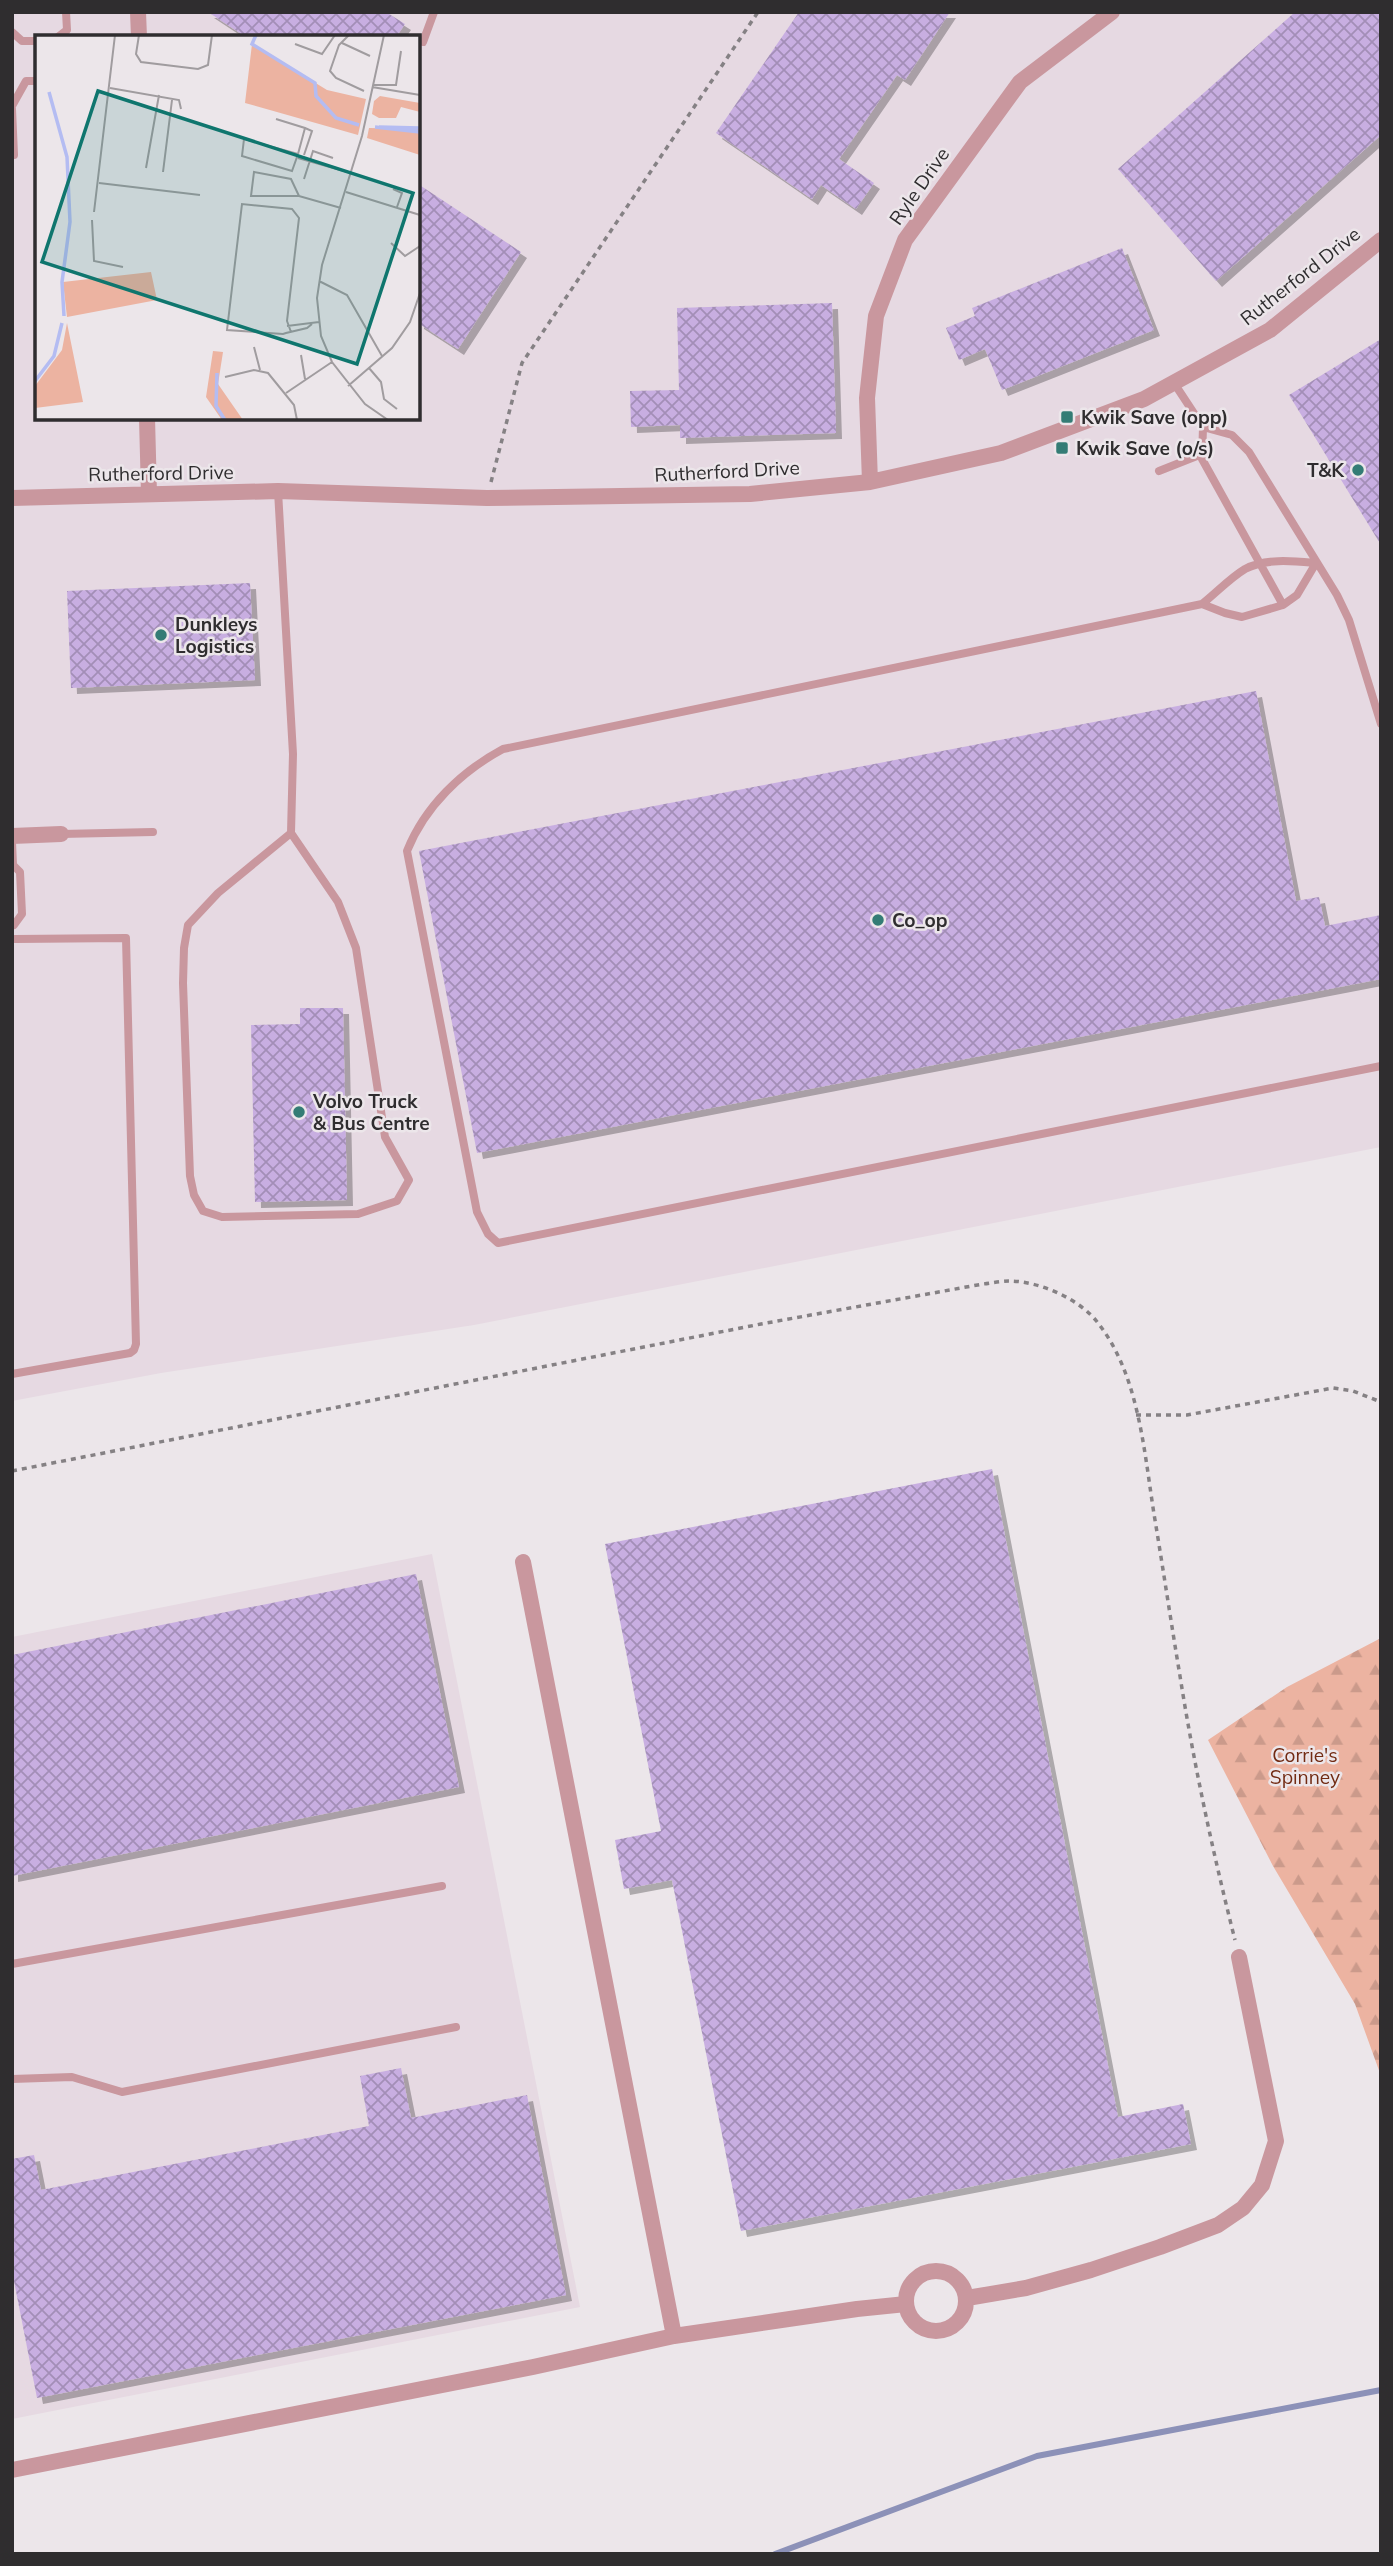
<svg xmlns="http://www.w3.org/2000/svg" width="1393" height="2566" font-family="Mulish,sans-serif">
<defs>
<pattern id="forest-firs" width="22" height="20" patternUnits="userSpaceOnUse" patternTransform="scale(1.75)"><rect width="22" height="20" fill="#ecb3a1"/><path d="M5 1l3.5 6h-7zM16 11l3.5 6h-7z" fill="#cb9a8b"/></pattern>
<pattern id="building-cross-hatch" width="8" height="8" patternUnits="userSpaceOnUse" patternTransform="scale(1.75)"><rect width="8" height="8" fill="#c8aee1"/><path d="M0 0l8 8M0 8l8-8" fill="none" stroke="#a38eb7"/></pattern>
<filter id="shadow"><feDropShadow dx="6" dy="6" stdDeviation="0" flood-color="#0004"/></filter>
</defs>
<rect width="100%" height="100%" fill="#ece6ea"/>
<path fill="#e6d9e2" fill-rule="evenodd" d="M12 12H1381V1147L474 1325 161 1373 12 1401ZM37 37H418V418H37Z
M432 1554 580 2307 12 2419V1637Z"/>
<path fill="url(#forest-firs)" d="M1381 1638V2076L1355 2004 1273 1866 1208 1740 1287 1687Z"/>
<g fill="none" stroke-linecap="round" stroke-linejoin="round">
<path stroke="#8c91b8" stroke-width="6" d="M775 2554 1037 2456 1381 2390"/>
</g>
<path fill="url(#building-cross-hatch)" filter="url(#shadow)" d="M208 12H386L405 24 396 37H246Z
M799 12H950L905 80 897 75 839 159 874 183 856 209 821 185 812 199 716 133Z
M1295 12H1381V135L1216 281 1118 169Z
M418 184 521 252 458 349 418 323Z
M1122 248 1154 330 1002 390 985 349 959 360 946 328 975 316 972 308Z
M832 303 836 433 680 438V425L631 427 630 391 679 390 677 308Z
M1381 339V545L1289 395Z
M250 583 255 680 71 688 67 591Z
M1256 691 1296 901 1319 897 1325 926 1381 915V979L477 1153 419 851Z
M300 1008H343L347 1200 255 1202 251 1025 300 1024Z
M992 1469 1118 2117 1183 2104 1191 2144 741 2231 672 1880 624 1889 615 1840 661 1831 605 1544Z
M416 1574 459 1787 12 1876V1655Z
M401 2068 411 2118 527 2095 566 2295 37 2398 12 2271V2159L34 2155 41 2190 369 2126 360 2076Z"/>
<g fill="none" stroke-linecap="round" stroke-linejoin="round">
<path stroke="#858184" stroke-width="3.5" stroke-dasharray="5 5" stroke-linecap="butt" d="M491 482 522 363 758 12
M1136 1415H1187L1333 1388 1353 1391 1381 1402
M12 1471 761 1324 983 1284C992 1283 1001 1281 1009 1281 1039 1281 1080 1299 1098 1323 1139 1375 1144 1451 1154 1514 1163 1568 1171 1622 1180 1676 1194 1765 1213 1853 1235 1940"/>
<path stroke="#c9979e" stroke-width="8" d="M12 32 22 41H37
M58 37 67 30 66 12
M423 42 434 12
M12 106 26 81H37
M12 109 14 155
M1174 383 1203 427 1202 459 1283 605
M1203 427 1232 435 1249 452 1337 595 1349 620 1381 724
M1159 471 1202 454
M278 491 293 754 291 833 338 902 356 948 385 1137 409 1180 397 1201 358 1214 222 1217 203 1211 194 1195 190 1176 183 983 184 948 188 925 218 893 291 833
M1202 604 1225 613 1242 617 1283 605 1297 595 1316 563C1293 561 1266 558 1245 569 1230 578 1216 593 1202 604L503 749C462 771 425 806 407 851L477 1212 488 1234 498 1243 1381 1066
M61 834 153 832
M12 842 13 865 20 872 22 914 14 925 12 923
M12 1374 130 1353 134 1350 136 1344 126 938 15 939
M12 1964 442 1886
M12 2079 72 2077 122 2092 456 2027"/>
<path stroke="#c9979e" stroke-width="16" d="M138 12 139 37
M147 418 149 494
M870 482 867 398 876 316 905 240 1020 82 1112 12
M12 498 278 491 487 498 750 494 870 482 1001 453 1144 399 1270 330 1381 240
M12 836 61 834
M523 1562 674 2336
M906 2301a30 30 0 1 1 60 0a30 30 0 1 1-60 0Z
M967 2298 1026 2288 1091 2270 1160 2247 1218 2225 1243 2208 1262 2185 1276 2141 1239 1957
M12 2470 533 2367 674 2336 857 2309 906 2304"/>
</g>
<g fill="#347c75" stroke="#ece6ea" stroke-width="2.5">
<rect x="1060" y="410" width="14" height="14" rx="3.5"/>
<rect x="1055" y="441" width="14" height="14" rx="3.5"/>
<circle cx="1358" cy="470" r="7"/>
<circle cx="161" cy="635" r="7"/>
<circle cx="878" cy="920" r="7"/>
<circle cx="299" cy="1112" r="7"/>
</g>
<g text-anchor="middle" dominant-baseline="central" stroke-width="5" stroke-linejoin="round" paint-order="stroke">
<g font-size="19" fill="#2f2d2f" stroke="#ece6ea">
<text transform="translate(919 186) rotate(-55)">Ryle Drive</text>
<text transform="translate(1300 276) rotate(-38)">Rutherford Drive</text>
<text transform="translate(727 471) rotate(-3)">Rutherford Drive</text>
<text transform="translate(161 473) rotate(-1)">Rutherford Drive</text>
</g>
<g font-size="19" font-weight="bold" fill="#2f2d2f" stroke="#ece6ea" text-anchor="start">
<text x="1081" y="417">Kwik Save (opp)</text>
<text x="1076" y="448">Kwik Save (o/s)</text>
<text x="1344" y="470" text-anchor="end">T&amp;K</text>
<text x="175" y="624">Dunkleys<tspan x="175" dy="22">Logistics</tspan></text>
<text x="892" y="920">Co_op</text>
<text x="313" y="1101">Volvo Truck<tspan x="313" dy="22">&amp; Bus Centre</tspan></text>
</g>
<g font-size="19" fill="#722b13" stroke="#ece6ea">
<text x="1305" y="1755">Corrie's<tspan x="1305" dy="22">Spinney</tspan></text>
</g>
</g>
<g transform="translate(35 35)">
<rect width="385" height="385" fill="#ece6ea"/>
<path d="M217 9 292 55 331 64 323 100 210 68ZM345 61 385 68V77L366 72 361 83H344L337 79 339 66ZM334 93 385 94V120L332 103ZM116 237 122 265 32 282 28 247ZM32 288 48 367 0 373V351L27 315ZM178 316 188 317 183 349 208 385H187L171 362Z" fill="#ecb3a1"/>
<path fill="none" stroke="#b4bcf2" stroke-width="3.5" d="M221 0 217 9 280 48 281 61 301 83 324 90M14 57 32 122 35 187 27 247 29 281M340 92 385 97M344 92 385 93M182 338 181 371 190 385M0 346 19 321 27 288"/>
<path fill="none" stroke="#a09c9f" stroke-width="2" d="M104 0 101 19 106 27 163 34 173 30 177 0M314 0 304 10 295 36 301 43 329 56M349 0 327 101 287 230 282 263 286 301 297 327 330 369 353 385M307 8 335 21M260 9 287 19 300 0M338 50H361L366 16M337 52 385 60M75 53 144 65 146 74M241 84 270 93 263 119M269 120 277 96 270 93M262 122 257 136 207 121 209 104 263 119M271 125 263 123 316 138M111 133 124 60M128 137 137 65M269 144 278 116 298 123M64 148 165 160M358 154 367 158 362 172M311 157 385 180M264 161 256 144 219 137 216 161H264L306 173M59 177 80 0M57 185 59 226 88 232M356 208 370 221 385 211M284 246 312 260 347 321M252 291 284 287M256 297 252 286 264 183 257 174 207 169 192 295 248 299 251 298 272 293 277 289M219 312 225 335M266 320 270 344M334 333 346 347 349 364 362 374M190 342 219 335 233 338 259 370 262 385M313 351 357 313 375 287 385 258M251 358 297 327"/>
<path fill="#0f766e" fill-opacity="0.15" stroke="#0f766e" stroke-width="3.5" d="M63 56 378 158 322 329 7 227Z"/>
<rect width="385" height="385" fill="none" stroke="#2f2d2f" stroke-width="3.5"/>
</g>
<rect width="1393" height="2566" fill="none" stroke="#2f2d2f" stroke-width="28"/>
</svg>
